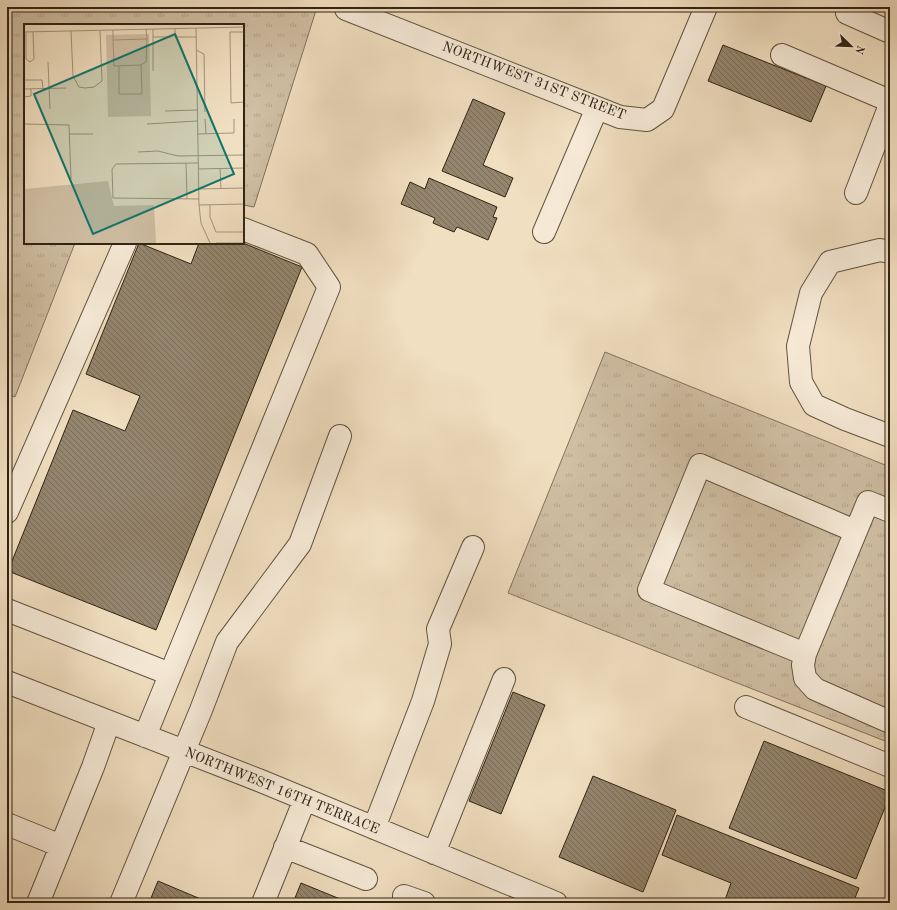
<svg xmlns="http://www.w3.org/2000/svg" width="897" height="910" font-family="'Old Standard TT',serif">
<defs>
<pattern id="grass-tufts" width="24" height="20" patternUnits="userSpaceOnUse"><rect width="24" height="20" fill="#d0bfa4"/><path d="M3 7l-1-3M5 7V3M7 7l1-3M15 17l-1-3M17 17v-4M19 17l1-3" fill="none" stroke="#b3a48c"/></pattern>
<pattern id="building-back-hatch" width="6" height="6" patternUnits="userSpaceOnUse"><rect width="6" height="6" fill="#94856e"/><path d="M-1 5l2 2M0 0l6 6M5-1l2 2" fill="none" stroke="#796d59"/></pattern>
</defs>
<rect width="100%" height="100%" fill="#f1dfc1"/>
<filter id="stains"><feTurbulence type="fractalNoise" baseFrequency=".005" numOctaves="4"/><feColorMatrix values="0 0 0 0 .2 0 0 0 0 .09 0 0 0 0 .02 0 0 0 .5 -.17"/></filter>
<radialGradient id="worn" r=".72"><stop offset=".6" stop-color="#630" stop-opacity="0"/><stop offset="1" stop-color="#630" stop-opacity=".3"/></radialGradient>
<path fill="url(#grass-tufts)" stroke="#80725c" d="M7 7H317L254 207 243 205V25H25V243H75L15 397 7 394Z
M605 352 890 467V743L508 593Z"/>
<path fill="url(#building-back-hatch)" stroke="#302414" d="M723 45 826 86 811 122 708 81Z
M473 99 505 113 483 165 513 178 505 197 442 171Z
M429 178 497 207 493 217 497 218 488 240 457 227 454 232 433 223 435 218 401 204 410 182 425 189Z
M139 243 191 264 199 243H243L302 267 156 630 8 571 73 410 125 431 140 396 86 374Z
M513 692 545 705 501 814 469 801Z
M764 741 890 792V795L856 879 729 828Z
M593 776 676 810 643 892 559 857Z
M677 815 859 888 853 903H724L731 883 662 855Z
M158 881 203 900 202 903H149Z
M301 883 350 903H293Z"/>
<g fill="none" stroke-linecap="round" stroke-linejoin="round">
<defs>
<path id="minor" d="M346 9 620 117 647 120 663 109 706 7
M847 13 890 32
M782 55 890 101
M856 193 890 105
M544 232 597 108
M890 252 880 250 830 262 811 293 798 346 801 382 814 405 845 419 890 436
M890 511 868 502 805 654 803 665 805 678 815 689 890 722
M7 512 125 243
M7 610 170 674
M805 654 649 590 700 465 855 531
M7 682 261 781 556 903
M746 707 890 766
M145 736 329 287 307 254 243 229
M7 824 61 846
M374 828 423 701 440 644 438 629 473 547
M285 847 366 879
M434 853 504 679
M404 896 424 903
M38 903 93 767 109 722
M121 903 201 710 227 642 300 544 340 436
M263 903 305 799"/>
</defs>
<use href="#minor" stroke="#60533f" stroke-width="24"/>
<use href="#minor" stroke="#f6ead7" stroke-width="22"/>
</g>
<g text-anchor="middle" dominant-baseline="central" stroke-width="3" stroke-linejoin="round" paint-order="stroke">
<g font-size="14" fill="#302414" stroke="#f6ead7">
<text transform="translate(534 81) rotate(21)">NORTHWEST 31ST STREET</text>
<text transform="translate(282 791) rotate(22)">NORTHWEST 16TH TERRACE</text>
</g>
</g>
<g transform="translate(24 24)">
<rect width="220" height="220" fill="#f1dfc1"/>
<path d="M125 10 127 92 84 93 82 11ZM84 157 90 182 130 181 132 219H0V165Z" fill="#d0bfa4"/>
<path fill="none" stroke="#a4947c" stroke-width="1" d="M172 4 175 181 177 199 186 219M129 5V47M151 5V13H172M89 6V16L123 15 122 5M47 7 49 52 55 63 61 64 70 63 78 57 76 7M0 8 220 3M2 8V35L6 38 10 35 9 8M220 8H206L207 79 220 78M129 13H147M89 16 90 42 117 41 122 38 123 15M172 26 180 30 181 88M24 38 26 85M95 42V70H118L117 41M0 56H18L19 65M0 65 42 64M0 73 7 72V65M141 87 173 86M181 95 182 109M0 100 45 101 47 155M123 100 173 97M46 110H69M173 110 210 109V95M114 128 134 127 154 132 220 131M162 139 163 175M174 139 92 140 88 145 89 174 175 175M196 144 197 164M174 145 220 144M174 165 220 164M175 181 220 180M186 181V193L192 208H220M192 219H220"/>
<path fill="#0f766e" fill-opacity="0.15" stroke="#0f766e" stroke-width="2" d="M151 10 210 150 69 210 10 70Z"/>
<rect width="220" height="220" fill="none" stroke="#302414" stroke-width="2"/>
</g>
<rect width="897" height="910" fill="none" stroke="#f1dfc1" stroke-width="24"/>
<rect x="8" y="8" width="881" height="894" fill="none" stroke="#302414" stroke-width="2"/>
<rect x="12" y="12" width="873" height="886" fill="none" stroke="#302414"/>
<g transform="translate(851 46) rotate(113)" stroke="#f6ead7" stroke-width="3" paint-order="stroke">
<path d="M0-3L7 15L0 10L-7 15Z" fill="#302414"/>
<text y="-6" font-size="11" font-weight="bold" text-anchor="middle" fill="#302414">N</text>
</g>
<rect width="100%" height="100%" filter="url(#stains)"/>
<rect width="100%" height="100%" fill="url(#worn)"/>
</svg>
